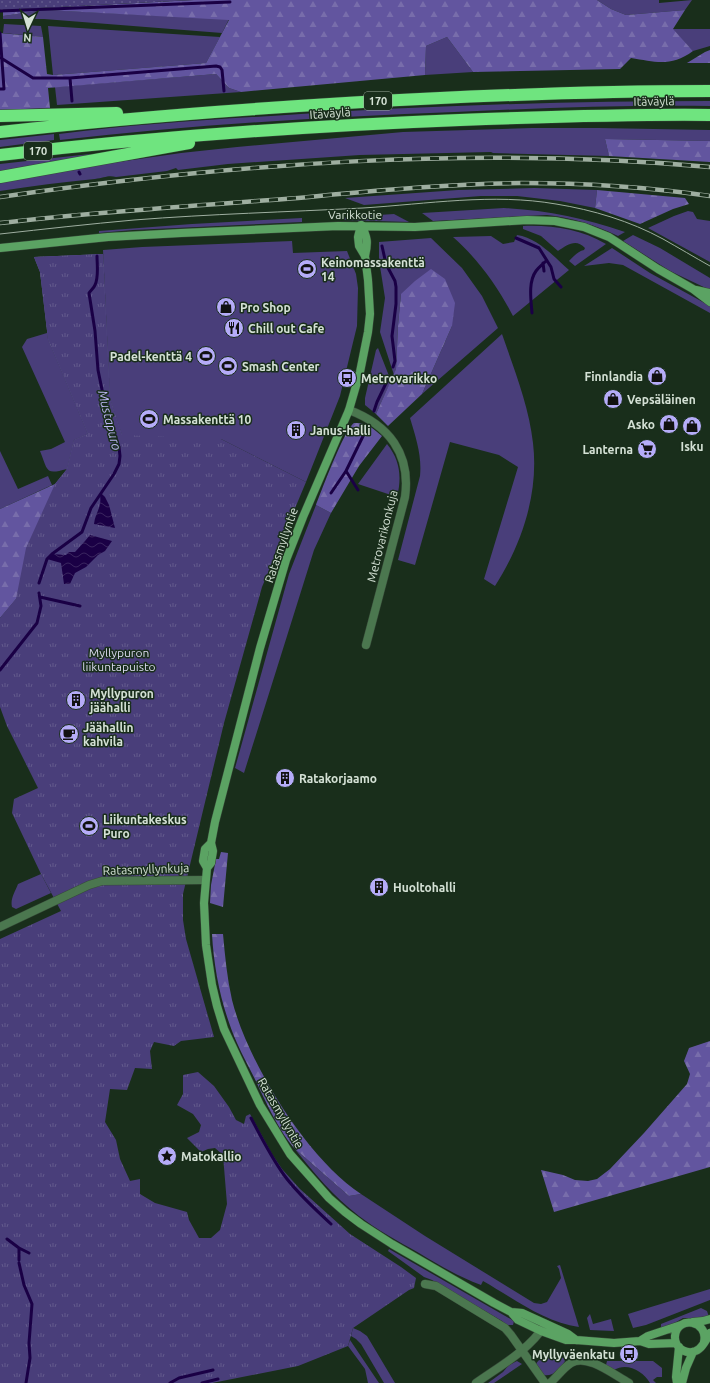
<svg xmlns="http://www.w3.org/2000/svg" width="710" height="1383" font-family="Ubuntu,sans-serif">
<defs>
<pattern id="forest-firs" width="22" height="20" patternUnits="userSpaceOnUse"><rect width="22" height="20" fill="#62559f"/><path d="M5 1l3.5 6h-7zM16 11l3.5 6h-7z" fill="#786dab"/></pattern>
<pattern id="park-tufts" width="24" height="20" patternUnits="userSpaceOnUse"><rect width="24" height="20" fill="#493e7a"/><path d="M3 7l-1-3M5 7V3M7 7l1-3M15 17l-1-3M17 17v-4M19 17l1-3" fill="none" stroke="#625a8c"/></pattern>
<pattern id="garden-dots" width="8" height="8" patternUnits="userSpaceOnUse"><rect width="8" height="8" fill="#493e7a"/><path d="M2 2h.1M6 6h.1" fill="none" stroke="#625a8c" stroke-width="1.8" stroke-linecap="round"/></pattern>
<pattern id="water-waves" width="16" height="10" patternUnits="userSpaceOnUse"><rect width="16" height="10" fill="#1a0045"/><path d="M0 5q4-4 8 0t8 0" fill="none" stroke="#3a255f"/></pattern>
</defs>
<rect width="100%" height="100%" fill="#192e1b"/>
<path fill="#493e7a" d="M597 0H659V3L692 0 685 10 626 15 611 9Z
M46 10 229 19 222 33 44 19H3V16Z
M4 24 41 26 43 37 3 33Z
M48 26 220 37 206 63 53 75Z
M672 29H710V46L693 51Z
M447 37 473 72 425 75 426 46Z
M216 74 229 88 241 92 57 105 55 87Z
M710 101V106C625 105 540 108 455 112 323 117 191 125 60 140L59 134C129 125 200 120 271 116 417 106 564 101 710 101Z
M532 128H598L710 130V141L605 139 609 156 493 153 491 152 360 155 228 164 178 170 176 168 167 171 116 177C108 175 104 178 95 179 63 182 32 186 0 191V182L97 165 181 153 237 147 403 132Z
M54 134V140L0 147V140Z
M90 154V157L0 173V164Z
M534 188 597 190 595 208 560 201 517 196H481L364 205 345 198 458 190Z
M504 208C546 210 585 218 625 232L618 236C595 225 573 218 547 215L433 221 422 213Z
M688 211 693 212 697 219 710 221V262L648 228 674 216Z
M394 214 409 222 342 220V218L348 217Z
M302 218V222L133 230 99 233V231L192 224Z
M523 226C553 225 580 229 606 244L575 266 569 261C573 257 578 251 584 250L585 248C576 238 567 245 558 251L541 236 523 229Z
M517 235C538 238 554 257 569 270L513 316C498 287 478 259 453 237L491 236 503 244 514 242Z
M633 235 660 248 710 278V290L670 271 623 241Z
M431 238 462 268 482 296 498 328 422 394 452 326 401 294 398 325 396 369 394 375 380 332 385 298 379 260V242Z
M292 241 293 253 347 251 356 274 358 288 357 326 340 396 306 482 221 439 0 618 16 599 122 435 110 399 103 250 142 247Z
M612 248 650 273 710 306V313L623 265 609 263 584 266Z
M47 333 48 339 88 434 74 440 67 469C45 475 48 471 40 451L51 449 65 442 22 347 27 339Z
M502 334C514 369 529 406 533 443 539 493 522 544 495 586L484 579 518 467 499 455 450 442 415 565 398 560 420 476C422 456 416 438 410 418Z
M378 348 391 381 376 414 365 405V398L376 350Z
M387 444C400 460 402 477 397 497L358 484Z
M0 451 18 489 48 476 52 485 0 509Z
M316 505 331 513 314 550 244 773 235 768 289 574Z
M41 874 51 893 16 909 12 907C10 899 15 892 18 884Z
M294 1148 349 1196 361 1194 425 1236 534 1303 541 1304 547 1302 561 1278 559 1269 557 1266 560 1265 579 1327C545 1323 513 1298 483 1281L481 1285C459 1277 439 1265 419 1253 398 1241 377 1230 359 1216 334 1197 313 1172 294 1148Z
M389 1249 514 1321 513 1325H506L502 1321 432 1280 424 1277 388 1251Z
M710 1289V1300L646 1325 633 1328 628 1314Z
M701 1308 707 1311 709 1317 704 1318H683L661 1331V1324Z
M590 1314 593 1324 611 1319 614 1331 590 1330 587 1318Z
M353 1328 360 1331 367 1336 395 1383H384L361 1344 356 1339 351 1336Z
M350 1340 379 1383H368L365 1369 348 1346Z
M553 1355 564 1358 565 1361C559 1369 554 1377 543 1375L536 1364C539 1358 546 1356 553 1355Z
M517 1361 522 1364 494 1383H488L503 1372 509 1365Z
M607 1361H653L662 1368V1377H657L653 1380 656 1383H650C643 1371 627 1362 614 1370L606 1365Z"/>
<path fill="url(#forest-firs)" d="M194 0H597L611 9 626 15 685 10 673 29 693 51C671 67 656 62 631 58L620 69 473 72 447 37 426 46 425 75 241 92 229 88 216 74 48 88 50 108 0 110V33L43 37 47 74 53 75 206 63 229 20 46 10 3 16V10Z
M710 50V63H687L705 52Z
M605 139 710 141V162L609 156Z
M597 190 685 198 689 204 673 209 640 224 595 208Z
M103 254 110 399 122 435 16 599 0 618V509L55 484 67 469 74 440 88 434 48 339 40 272 34 257Z
M431 269 445 279 455 303 452 326 422 394 388 426 376 414 396 369 398 325 401 294 415 281Z
M354 423C366 422 373 428 382 436L359 466 331 513 316 505C322 490 344 430 354 423Z
M221 852 228 853 223 907 210 903 211 885 216 859H219Z
M212 934H223C225 956 227 978 232 1000 247 1061 307 1159 361 1194L349 1196 294 1148C279 1130 270 1110 260 1090 253 1074 244 1059 237 1043 222 1009 214 971 212 934Z
M710 1041V1167L554 1212 541 1170 563 1175 575 1180 588 1181 597 1179 610 1169 644 1133 687 1084 690 1074 684 1061 689 1048Z"/>
<path fill="url(#park-tufts)" d="M103 254 110 399 122 435 221 439 306 482 262 587 224 723 183 894V920L186 939 214 1037 181 1041 174 1046 154 1042 150 1051 152 1069 135 1068 127 1090 110 1089 105 1122 116 1140 120 1159 130 1181 140 1179V1194L155 1203 187 1212 189 1220 199 1238H211L220 1230 227 1204 223 1155 215 1148 208 1149 201 1152 187 1138 199 1132 201 1125 193 1114 177 1105 183 1094V1075L198 1072 214 1086 229 1107 236 1120 244 1124 246 1116 250 1114 272 1154 282 1169 300 1189 350 1234 401 1267 416 1278 414 1288 409 1290 353 1328 348 1346 298 1366 212 1383H0V939L61 911 41 874 12 813 14 799 38 788 7 726 0 707V618L16 599 26 548 55 484 67 469 74 440 88 434 48 339 40 272 34 257Z"/>
<path fill="url(#garden-dots)" d="M0 0H194L0 10Z"/>
<path fill="url(#water-waves)" d="M101 493 105 497 109 505 115 528 94 524C95 513 102 508 100 495Z
M90 535 112 541 105 551 98 555 86 567 75 573 70 584H64L61 563 47 559 52 554 66 555 69 552H75L85 541Z"/>
<g fill="none" stroke-linecap="round" stroke-linejoin="round">
<path stroke="#1a0045" stroke-width="3" d="M0 11 230 2
M0 33 4 89H0
M1 58 33 78H70L72 101
M70 78 216 66 220 67 222 70 224 91
M79 172 80 174
M516 238 539 248 551 267 554 279 561 287
M382 246 386 264 395 281 396 287V304L392 336 395 361 393 367
M543 263 544 271
M532 313C531 300 528 282 536 271 539 267 543 264 546 261
M374 411 377 402 389 377
M346 471 358 490
M331 493 346 471 367 428
M39 583 47 559 52 554 82 532 91 508 114 474 119 464 120 456 119 447 106 409 98 370 95 331 89 293C91 290 94 288 95 285 99 277 97 265 97 256
M40 597 80 606
M0 670 37 623 41 606 39 593
M251 1118C261 1137 271 1157 284 1175 297 1193 314 1208 331 1224
M7 1239 19 1248 29 1253
M19 1248V1260
M19 1263 24 1285 32 1304 29 1343 30 1358 26 1383
M170 1383 179 1378 213 1370
M202 1383 218 1379"/>
<defs>
<path id="street" d="M349 410C389 425 411 454 405 497L366 645
M0 927 89 885 102 881 205 880
M425 1284 436 1286 505 1328 511 1335 545 1383
M476 1383C500 1366 528 1351 545 1325
M550 1383C557 1377 563 1368 571 1363 587 1353 614 1375 629 1383"/>
<path id="secondary" d="M361 225 358 237 359 246 365 256 368 280 370 314 368 332 360 372 349 410 303 517 286 560 260 648 215 822 211 843 213 851 211 863 207 868 204 903 206 945 212 985 217 1006 224 1029 260 1105 290 1154 329 1198 345 1212 361 1224 392 1244 494 1303 511 1312 522 1313 568 1334 576 1340
M361 225C368 238 368 243 365 256
M0 248 108 237 181 233 338 226 415 227 527 220 555 221 584 227 609 237 658 269 693 289 710 302
M696 290 710 293
M207 868 203 861 205 849 211 843
M511 1312 518 1320 541 1331 566 1340H576L614 1343 640 1341 648 1336 681 1325
M693 1322 703 1321 710 1319
M640 1341 649 1344 676 1343
M704 1342C709 1320 677 1315 675 1336 674 1349 689 1357 699 1349 704 1345 707 1338 710 1333
M677 1383 676 1377 679 1347
M682 1383 686 1368 693 1352"/>
<path id="highway" d="M0 116 117 113
M0 132C115 119 230 110 346 103 467 96 588 91 710 91
M0 155C153 137 306 126 460 120 543 117 627 114 710 115
M0 177 189 143"/>
</defs>
<use href="#street" stroke="#374b39" stroke-width="9"/>
<use href="#secondary" stroke="#374b39" stroke-width="9"/>
<use href="#highway" stroke="#374b39" stroke-width="13"/>
<use href="#street" stroke="#4b774f" stroke-width="8"/>
<use href="#secondary" stroke="#5ba363" stroke-width="8"/>
<use href="#highway" stroke="#6fe47f" stroke-width="12"/>
<path stroke="#9eaea0" stroke-width="1" d="M0 234C45 229 89 224 134 220 210 214 287 212 363 208 427 204 493 193 556 204 593 210 630 221 663 239 679 248 694 257 710 266"/>
<defs>
<path id="rail" d="M0 197C235 163 473 146 710 167
M0 223C95 212 190 206 285 199 364 192 442 184 521 183 584 183 647 187 710 196"/>
</defs>
<use href="#rail" stroke="#9eaea0" stroke-width="4.5"/>
<use href="#rail" stroke="#192e1b" stroke-width="3" stroke-dasharray="9" stroke-linecap="butt"/>
</g>
<defs>
<symbol id="stadium-disc" viewBox="-11 -11 22 22"><circle r="9.5" fill="#b5acf8" stroke="#192e1b"/><path d="M0-5a6.5 5 0 1 0 0 10a6.5 5 0 1 0 0-10ZM-3.5-1.8h7v3.6h-7Z" fill="#111"/></symbol>
<symbol id="shop-disc" viewBox="-11 -11 22 22"><circle r="9.5" fill="#b5acf8" stroke="#192e1b"/><path d="M-5-2.5h2.3a2.7 3.5 0 0 1 5.4 0H5L5.5 6h-11ZM-1.5-2.5h3a1.5 2.3 0 0 0-3 0Z" fill="#111"/></symbol>
<symbol id="restaurant-disc" viewBox="-11 -11 22 22"><circle r="9.5" fill="#b5acf8" stroke="#192e1b"/><path d="M-5-6h1v4h1v-4h1v4h1v-4h1v5L-1.5 .5V6h-2V.5L-5-1ZM5-6V6H3V1.5H1.5Q1.5-4 5-6Z" fill="#111"/></symbol>
<symbol id="bus-disc" viewBox="-11 -11 22 22"><circle r="9.5" fill="#b5acf8" stroke="#192e1b"/><path d="M-5-6H5V4H4V6H2V4H-2V6H-4V4H-5ZM-3.5-4V0h7V-4ZM-3.5 1.2v1.5H-2V1.2ZM2 1.2v1.5H3.5V1.2Z" fill="#111"/></symbol>
<symbol id="building-disc" viewBox="-11 -11 22 22"><circle r="9.5" fill="#b5acf8" stroke="#192e1b"/><path d="M-4-6H4V6H1V3H-1V6H-4ZM-2.5-4.3h1.7v1.8h-1.7ZM.8-4.3h1.7v1.8H.8ZM-2.5-1h1.7V.8h-1.7ZM.8-1h1.7V.8H.8Z" fill="#111"/></symbol>
<symbol id="supermarket-disc" viewBox="-11 -11 22 22"><circle r="9.5" fill="#b5acf8" stroke="#192e1b"/><path d="M-6-5.5h2.5l.6 2H6L4.5 2H-2.5L-4.4-4H-6ZM-1.5 3.2a1.3 1.3 0 1 0 .1 0ZM3 3.2a1.3 1.3 0 1 0 .1 0Z" fill="#111"/></symbol>
<symbol id="cafe-disc" viewBox="-11 -11 22 22"><circle r="9.5" fill="#b5acf8" stroke="#192e1b"/><path d="M-5.5-4.5H6V0H3Q3 3.5 0 3.5H-2.5Q-5.5 3.5-5.5 0ZM3-3.2v2h1.7v-2ZM-6 4.5H4V6H-6Z" fill="#111"/></symbol>
<symbol id="sight-disc" viewBox="-11 -11 22 22"><circle r="9.5" fill="#b5acf8" stroke="#192e1b"/><path d="M0-6L1.8-2.2L6-1.7L2.9 1.2L3.7 5.4L0 3.3L-3.7 5.4L-2.9 1.2L-6-1.7L-1.8-2.2Z" fill="#111"/></symbol>
</defs>
<g fill-rule="evenodd">
<use href="#stadium-disc" x="296" y="258" width="22" height="22"/>
<use href="#shop-disc" x="215" y="296" width="22" height="22"/>
<use href="#restaurant-disc" x="223" y="317" width="22" height="22"/>
<use href="#stadium-disc" x="195" y="345" width="22" height="22"/>
<use href="#stadium-disc" x="217" y="355" width="22" height="22"/>
<use href="#shop-disc" x="646" y="365" width="22" height="22"/>
<use href="#bus-disc" x="336" y="367" width="22" height="22"/>
<use href="#shop-disc" x="602" y="388" width="22" height="22"/>
<use href="#stadium-disc" x="138" y="408" width="22" height="22"/>
<use href="#shop-disc" x="658" y="413" width="22" height="22"/>
<use href="#shop-disc" x="681" y="415" width="22" height="22"/>
<use href="#building-disc" x="285" y="419" width="22" height="22"/>
<use href="#supermarket-disc" x="636" y="438" width="22" height="22"/>
<use href="#building-disc" x="65" y="689" width="22" height="22"/>
<use href="#cafe-disc" x="58" y="723" width="22" height="22"/>
<use href="#building-disc" x="274" y="767" width="22" height="22"/>
<use href="#stadium-disc" x="78" y="815" width="22" height="22"/>
<use href="#building-disc" x="368" y="876" width="22" height="22"/>
<use href="#sight-disc" x="156" y="1145" width="22" height="22"/>
<use href="#bus-disc" x="618" y="1343" width="22" height="22"/>
</g>
<g text-anchor="middle" dominant-baseline="central" stroke-width="3" stroke-linejoin="round" paint-order="stroke">
<g fill="#192e1b" stroke="#9cab9d" stroke-width="1">
<rect x="364" y="92" width="28" height="18" rx="3"/>
<rect x="24" y="142" width="28" height="18" rx="3"/>
</g>
<g font-size="11" font-weight="bold" fill="#d4e1d5">
<text x="378" y="101">170</text>
<text x="38" y="151">170</text>
</g>
<g font-size="12" fill="#d4e1d5" stroke="#192e1b">
<text transform="translate(654 101) rotate(-1)">Itäväylä</text>
<text transform="translate(330 113) rotate(-4)">Itäväylä</text>
<text x="355" y="214">Varikkotie</text>
<text transform="translate(382 536) rotate(-76)">Metrovarikonkuja</text>
<text transform="translate(281 545) rotate(-71)">Ratasmyllyntie</text>
<text transform="translate(146 869) rotate(-2)">Ratasmyllynkuja</text>
<text transform="translate(281 1113) rotate(60)">Ratasmyllyntie</text>
</g>
<g font-size="12" font-weight="bold" fill="#d4e1d5" stroke="#192e1b" text-anchor="start">
<text x="321" y="262">Keinomassakenttä<tspan x="321" dy="14">14</tspan></text>
<text x="240" y="307">Pro Shop</text>
<text x="248" y="328">Chill out Cafe</text>
<text x="192" y="356" text-anchor="end">Padel-kenttä 4</text>
<text x="242" y="366">Smash Center</text>
<text x="643" y="376" text-anchor="end">Finnlandia</text>
<text x="361" y="378">Metrovarikko</text>
<text x="627" y="399">Vepsäläinen</text>
<text x="163" y="419">Massakenttä 10</text>
<text x="655" y="424" text-anchor="end">Asko</text>
<text x="310" y="430">Janus-halli</text>
<text x="692" y="446" text-anchor="middle">Isku</text>
<text x="633" y="449" text-anchor="end">Lanterna</text>
<text x="90" y="693">Myllypuron<tspan x="90" dy="14">jäähalli</tspan></text>
<text x="83" y="727">Jäähallin<tspan x="83" dy="14">kahvila</tspan></text>
<text x="299" y="778">Ratakorjaamo</text>
<text x="103" y="819">Liikuntakeskus<tspan x="103" dy="14">Puro</tspan></text>
<text x="393" y="887">Huoltohalli</text>
<text x="181" y="1156">Matokallio</text>
<text x="615" y="1354" text-anchor="end">Myllyväenkatu</text>
</g>
<g font-size="12" fill="#dbdaef" stroke="#192e1b">
<text x="119" y="652">Myllypuron<tspan x="119" dy="14">liikuntapuisto</tspan></text>
</g>
<g font-size="13" font-style="italic" fill="#bcb5f3" stroke="#192e1b">
<text transform="translate(110 420) rotate(76)">Mustapuro</text>
</g>
</g>
<g transform="translate(28 28) rotate(184)" stroke="#192e1b" stroke-width="3" paint-order="stroke">
<path d="M0-3L7 15L0 10L-7 15Z" fill="#d4e1d5"/>
<text y="-6" font-size="11" font-weight="bold" text-anchor="middle" fill="#d4e1d5">N</text>
</g>
</svg>
